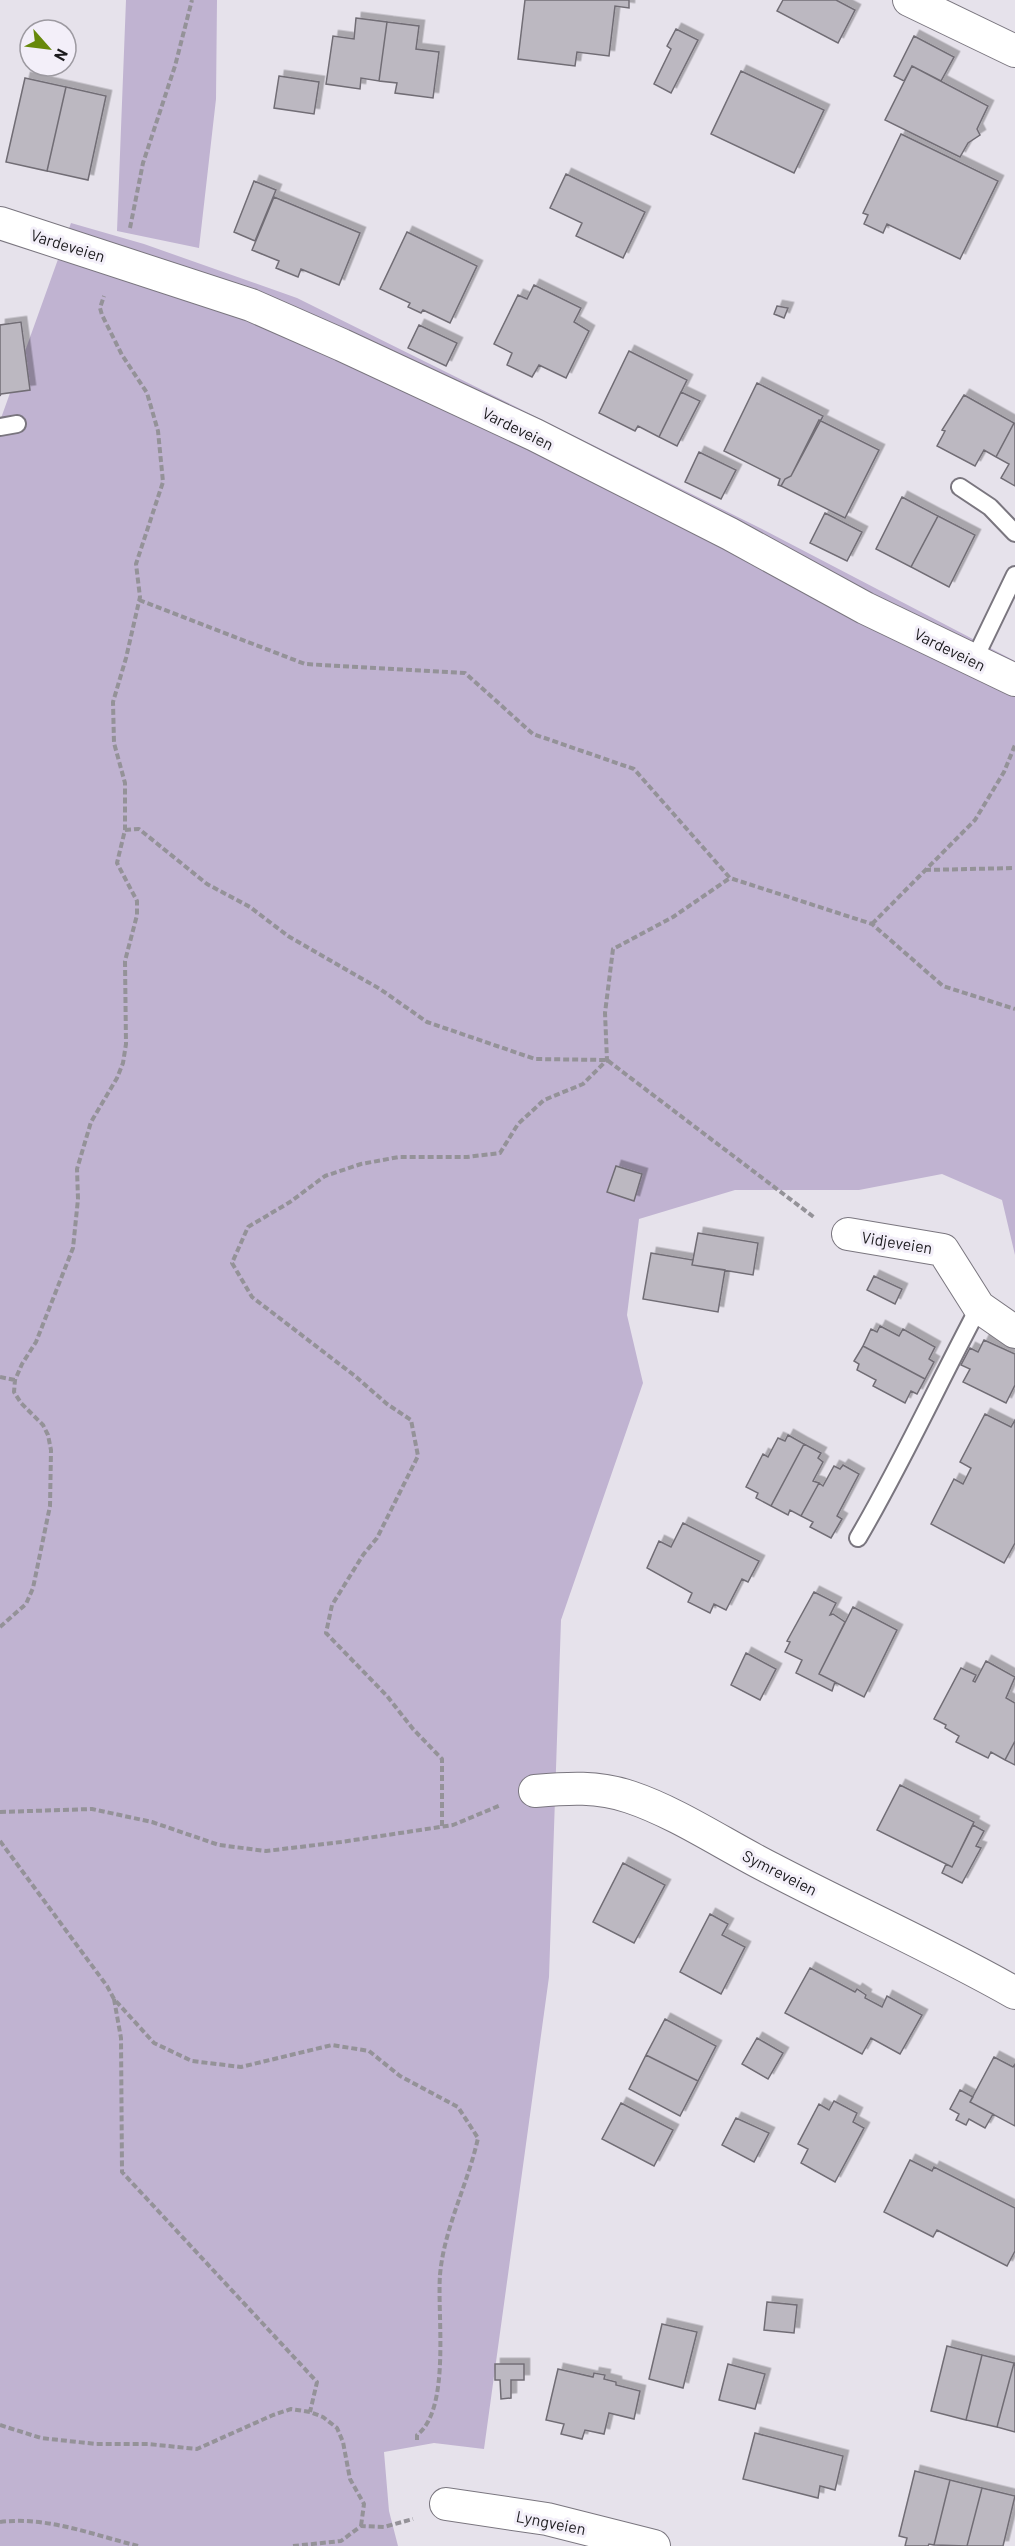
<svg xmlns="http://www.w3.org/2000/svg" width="1015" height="2546" font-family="Barlow,sans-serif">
<defs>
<filter id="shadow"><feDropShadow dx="5.5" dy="-5.5" stdDeviation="0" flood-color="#0004"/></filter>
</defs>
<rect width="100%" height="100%" fill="#e6e2eb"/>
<path fill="#c0b3d1" d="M126 0H217L216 99 199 248 117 231Z
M71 223 144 244 297 298 760 528 1015 661V1255L1002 1200 942 1174 859 1190H735L639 1219 627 1315 643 1383 561 1620 549 1977 484 2449 434 2443 384 2452 389 2511 398 2546H0V421Z"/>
<path fill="#bcb8c1" stroke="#716d75" stroke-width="1.5" filter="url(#shadow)" d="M525 0H629V8L615 6 609 56 577 52 575 66 518 59Z
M783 0H836L855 10 838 43 777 11Z
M356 18 387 22 379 81 361 78 360 89 326 84 333 36 354 39Z
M387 22 419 26 416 49 439 52 433 98 395 93 397 83 379 81Z
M676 29 698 40 671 93 654 84 671 49 667 46Z
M914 36 954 57 941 81 912 66 904 81 894 76Z
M912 66 988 106 977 129 980 135 968 143 960 157 885 120Z
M741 71 824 110 794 173 711 134Z
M279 76 319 82 314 114 274 108Z
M25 78 66 87 47 171 6 162Z
M66 87 106 96 88 180 47 171Z
M901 134 998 181 960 259 887 224 883 233 864 224 868 215 863 213Z
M566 174 645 212 623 258 576 236 582 223 550 208Z
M254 181 276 190 255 241 234 232Z
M274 197 360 233 339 285 301 269 298 277 276 268 279 261 252 250Z
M407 232 477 266 450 323 423 310 421 313 408 307 410 303 380 289Z
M534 285 581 308 574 322 589 331 566 378 539 365 532 377 507 365 512 353 494 344 518 295 527 299Z
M777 306 788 308 784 318 774 314Z
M21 322 30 390 1 394 0 396V325Z
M419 325 457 343 446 366 408 348Z
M629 351 687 380 659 437 638 426 635 431 599 413Z
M757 383 823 416 791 476 785 479 781 486 778 485 780 479 724 451Z
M681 392 700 401 677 446 659 437Z
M964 395 1014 423 996 457 984 450 975 466 937 446 945 431 942 430Z
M819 420 879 450 845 518 781 486 785 479 791 476Z
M1014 423 1015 424V486L1001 478 1009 464 996 457Z
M699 452 736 470 721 499 685 482Z
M902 497 938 516 911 567 876 549Z
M825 513 862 532 847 561 810 543Z
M938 516 975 535 949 587 911 567Z
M616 1166 642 1174 634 1201 607 1192Z
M698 1233 758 1243 753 1275 692 1265Z
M651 1253 693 1260 692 1265 725 1270 718 1312 643 1299Z
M874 1276 902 1289 895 1304 867 1290Z
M880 1326 899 1336 903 1329 935 1347 929 1359 934 1362 925 1379 863 1346 871 1329 877 1332Z
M984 1340 1015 1354V1385L1006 1403 963 1382 970 1369 961 1365 970 1348 978 1352Z
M863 1346 925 1379 917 1394 911 1391 905 1403 873 1386 876 1380 857 1370 859 1364 854 1361Z
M985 1414 1011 1427 1015 1420V1543L1004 1563 931 1524 954 1479 963 1484 971 1468 960 1462Z
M788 1435 804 1444 771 1506 756 1498 758 1493 746 1487 763 1454 768 1457 778 1438 785 1441Z
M804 1444 821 1453 818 1458 823 1462 813 1481 819 1483 801 1516 790 1510 788 1515 771 1506Z
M843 1465 859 1474 837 1516 842 1519 831 1538 810 1527 813 1522 801 1516 819 1483 823 1486 834 1466 840 1469Z
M683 1523 759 1561 748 1582 742 1579 726 1610 714 1604 710 1613 688 1602 692 1593 647 1568 659 1541 671 1547Z
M814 1592 836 1603 830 1615 833 1614 845 1622 819 1674 835 1682 832 1691 796 1673 802 1660 785 1652 790 1642 787 1641Z
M853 1607 897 1630 864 1697 819 1674Z
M746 1653 776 1669 760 1700 731 1685Z
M986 1661 1015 1677 1006 1698 1015 1703V1741L1005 1760 991 1752 988 1758 956 1742 959 1736 945 1728 946 1725 934 1719 961 1668 976 1675 973 1681 975 1682Z
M1015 1741V1765L1005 1760Z
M900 1785 974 1822 952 1867 877 1830Z
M973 1825 984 1831 976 1846 981 1848 962 1883 942 1873 946 1864 952 1867Z
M623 1863 665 1885 634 1943 593 1922Z
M710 1914 728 1924 722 1935 745 1947 721 1994 680 1972Z
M810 1968 855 1992 857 1989 866 1995 865 1998 882 2007 887 1996 922 2015 900 2054 871 2038 862 2054 785 2013Z
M665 2019 716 2046 698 2081 646 2055Z
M757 2038 783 2053 768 2079 742 2064Z
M646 2055 698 2081 680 2116 629 2089Z
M994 2057 1013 2067 1015 2064V2126L970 2102Z
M960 2090 973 2097 970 2102 993 2114 985 2128 969 2119 966 2125 956 2120 959 2114 950 2109Z
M834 2101 857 2113 853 2122 864 2128 835 2182 801 2163 808 2149 798 2144 819 2104 829 2110Z
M621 2103 673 2130 654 2166 602 2139Z
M736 2118 769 2133 754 2162 722 2145Z
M910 2160 932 2171 934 2167 1015 2208V2251L1007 2266 937 2230 933 2237 884 2212Z
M767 2302 797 2305 794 2333 764 2330Z
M662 2324 697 2332 683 2388 649 2379Z
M947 2346 982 2355 966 2420 931 2411Z
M982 2355 1014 2363 997 2427 966 2420Z
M1014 2363H1015V2432L997 2427Z
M495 2364H524V2380H511V2398L501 2399 500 2380H495Z
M728 2364 765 2374 755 2409 719 2400Z
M558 2369 593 2377 594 2373 605 2375 604 2379 616 2382V2385L640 2391 634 2419 609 2413 604 2434 585 2430 582 2439 561 2434 564 2424 546 2420Z
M755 2433 843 2456 835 2490 820 2486 818 2498 743 2479Z
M915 2471 950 2480 934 2545 929 2544 928 2546H905L907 2538 899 2536Z
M950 2480 982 2488 967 2546 934 2545Z
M982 2488 1015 2496 1003 2546H967Z"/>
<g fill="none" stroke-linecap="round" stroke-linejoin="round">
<defs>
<path id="service" d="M0 427 17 424
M960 487 990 507 1015 533
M974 660 1015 575
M858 1538C902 1463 938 1384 979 1307"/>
<path id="minor" d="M909 0 1015 51
M0 223 251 305 342 345 535 435 730 534 865 608 1015 680
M848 1234 943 1250 979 1307 1015 1332
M535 1791C568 1788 598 1786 630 1797 678 1813 726 1846 772 1869 852 1911 936 1948 1015 1993
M446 2504 547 2519 654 2546"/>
</defs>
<use href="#service" stroke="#7a767f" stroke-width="20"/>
<use href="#minor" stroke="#7a767f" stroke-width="34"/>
<path stroke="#949298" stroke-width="4" stroke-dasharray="6 3" stroke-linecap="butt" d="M130 228 143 163 175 66 192 0
M139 600 305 664 465 673 533 734 634 769 730 878 872 924 943 986 1015 1009
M125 830 139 829 207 884 250 907 288 936 380 989 427 1022 535 1059 607 1060 815 1218
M925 870 1015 868
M872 924 975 820 1004 772 1015 745
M0 1377 15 1380
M0 1627 26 1604 33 1588 50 1506 51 1450 48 1435 43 1425 21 1403 14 1392 15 1380 22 1364 36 1342 73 1248 78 1199 77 1169 91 1122 117 1078 123 1063 126 1044 125 961 137 915V901L117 863 125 830V783L114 743 113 702 126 658 140 597 136 564 163 482 158 431 147 393 122 355 102 315 100 308 104 296
M0 1812 92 1809 152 1822 219 1845 266 1851 341 1842 453 1825 501 1805
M442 1826V1759L413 1729 387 1696 326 1633 332 1605 363 1555 377 1538 418 1456 411 1420 387 1404 355 1376 252 1297 232 1263 248 1227 290 1202 325 1176 361 1164 399 1157H467L500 1153 518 1124 544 1100 583 1084 607 1060 605 1013 613 949 673 917 730 878
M0 1841 107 1986 114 1999 154 2043 192 2061 241 2067 332 2045 369 2051 400 2076 458 2107 478 2138C468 2184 444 2228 440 2275 437 2316 451 2409 417 2435V2440
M114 1999 121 2038 122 2172 317 2382 310 2412
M0 2425 41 2438 96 2444H148L197 2449 273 2415 291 2409 310 2412 323 2417 337 2428 343 2442 350 2479 364 2504 361 2526
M0 2522C46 2516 94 2535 138 2546
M293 2546 341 2541 361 2526 384 2527 413 2519"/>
<use href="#service" stroke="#fff" stroke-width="16"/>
<use href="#minor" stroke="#fff" stroke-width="32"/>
</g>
<g text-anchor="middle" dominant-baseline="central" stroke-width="6" stroke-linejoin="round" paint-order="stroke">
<g font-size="16" fill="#1c1b1e" stroke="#f3eff9">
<text transform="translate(68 245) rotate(17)">Vardeveien</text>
<text transform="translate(518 428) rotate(26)">Vardeveien</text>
<text transform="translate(950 649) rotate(26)">Vardeveien</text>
<text transform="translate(897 1242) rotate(9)">Vidjeveien</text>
<text transform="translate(780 1872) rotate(27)">Symreveien</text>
<text transform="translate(551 2522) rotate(11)">Lyngveien</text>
</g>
</g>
<g transform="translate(48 48) rotate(118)"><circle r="28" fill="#f3eff9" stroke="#9d9aa1" stroke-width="1.5"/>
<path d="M0-4.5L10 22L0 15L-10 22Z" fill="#67890b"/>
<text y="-9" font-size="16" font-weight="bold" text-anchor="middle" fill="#1c1b1e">N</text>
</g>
</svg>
